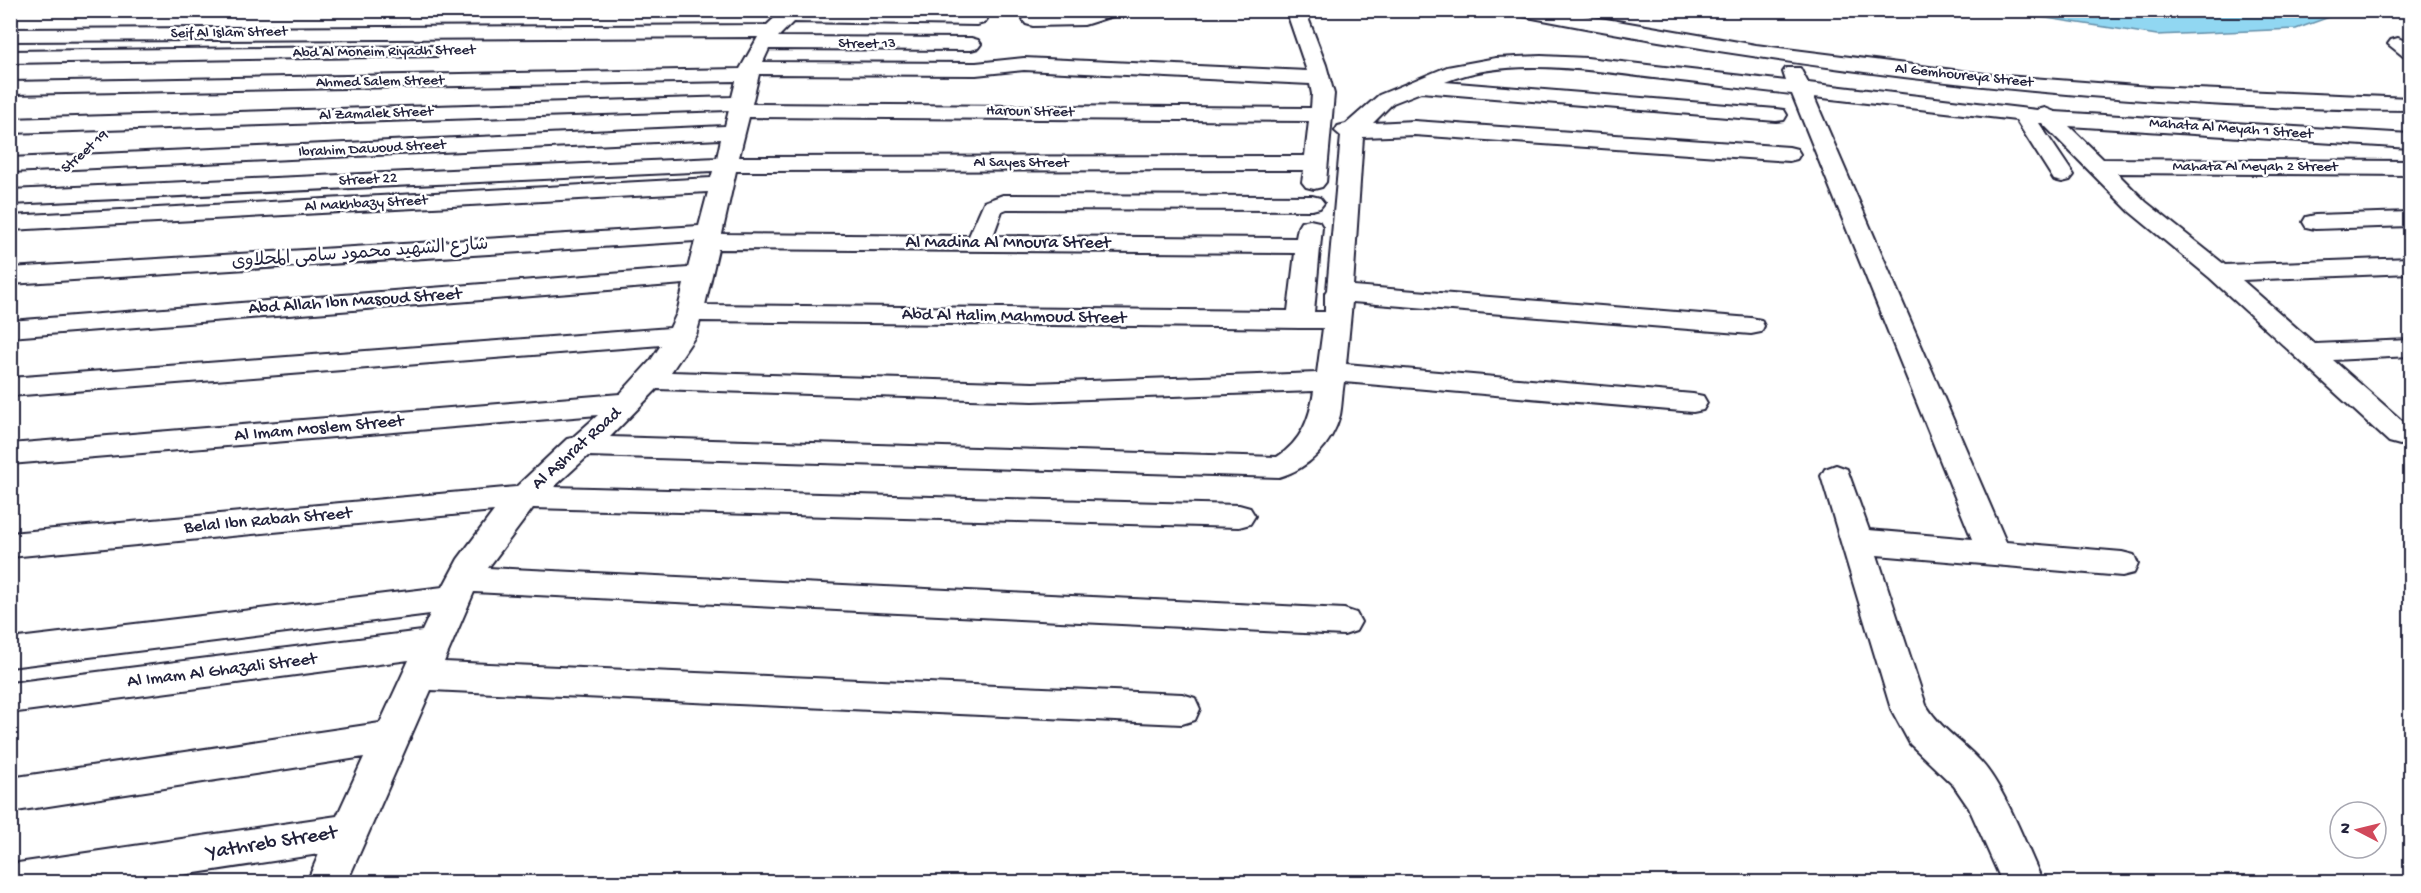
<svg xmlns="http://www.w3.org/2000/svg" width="2421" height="893" font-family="'Gochi Hand','Playpen Sans Arabic',sans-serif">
<rect width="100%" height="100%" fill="#fff"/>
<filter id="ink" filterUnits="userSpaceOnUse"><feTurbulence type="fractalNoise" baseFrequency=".0167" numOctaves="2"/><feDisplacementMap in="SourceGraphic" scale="12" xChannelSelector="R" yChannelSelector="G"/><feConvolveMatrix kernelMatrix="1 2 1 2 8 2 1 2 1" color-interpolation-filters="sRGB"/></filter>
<g filter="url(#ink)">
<path fill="#91d7f2" stroke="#658fa9" stroke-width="1.5" d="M2000 11 2346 10V11L2296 29 2157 35Z"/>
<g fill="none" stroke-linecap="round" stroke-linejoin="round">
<defs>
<path id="minor" d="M783 10 977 13 984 15 987 19 984 23 977 25 793 22 778 37 971 38 978 40 981 44 978 48 971 50 769 49 763 62 976 63 1024 58 1307 71 1286 10H1305L1326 65 1334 94 1326 182 1322 187 1314 189 1306 187 1302 182 1304 170 736 171 722 234 969 236 984 202 1003 195 1312 196 1320 198 1324 203 1320 208 1312 210 1007 209 1002 211 993 236 1296 238 1298 227 1301 222 1310 220 1319 222 1322 227 1314 312H1325V293L1327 290 1341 136 1335 131 1338 126 1346 124 1379 95 1447 67 1496 58 1541 56 1587 58 1786 81 1783 72 1786 68H1800L1808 83 2037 110 2045 108 2055 112 2410 134V148L2069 126 2103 159 2410 161V175L2117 173 2146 202 2225 265 2410 258V273L2242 280 2315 344 2410 340V356L2333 360 2410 428V442L2400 445 2389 442 2210 278 2130 212 2042 123H2039L2074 175 2070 180 2062 182 2054 180 2016 120 1814 97 2006 542 2122 552 2134 555 2138 564 2134 573 2122 576 1877 555 1926 705C1941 730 1962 741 1981 762 2005 788 2027 848 2043 882H2002L1969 808 1954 786 1910 744 1891 709 1821 476 1825 469 1836 465 1847 469 1869 530 1972 539 1792 94C1746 89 1700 83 1654 78 1589 70 1507 56 1445 82L1776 109 1784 110 1787 115 1784 120 1776 121 1421 92 1393 103 1373 123 1414 121 1789 147 1797 149 1800 154 1797 159 1789 161 1414 135 1363 137 1353 286 1751 318 1761 320 1764 326 1761 332 1751 334 1352 302 1346 364 1693 394 1703 396 1707 403 1703 410 1693 412 1344 382C1342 393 1342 405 1340 415 1332 445 1308 469 1279 477L588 456 554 487 1239 505 1250 508 1255 516 1250 524 1239 527 533 508 488 568 1344 609 1356 613 1361 622 1356 631 1344 635 474 592 444 662 1182 694 1195 698 1200 709 1195 720 1182 724 431 690 347 882H307L319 854 137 882H10V866L18 863 337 816 364 757 10 812V778L380 723 409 660 10 713V683L422 631 430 614 10 667V639L443 587 458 559 494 511 10 557V533L516 487 567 439 572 438 598 415 10 464V444L620 394 651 360 661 345 10 396V378L670 328 677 313 684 284 10 337V321L688 268 695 241 10 284V268L699 226 708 192 10 230V216L711 178 713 171 10 204V190L717 158 721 139 10 172V158L725 126 729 110 10 133V119L732 97 736 81 10 94V82L740 69 758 37 10 41V29L767 25ZM1024 70 1310 84 1312 94 1311 108 752 104 759 74 976 75ZM749 117 1309 121 1305 156 739 157ZM718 249 1295 253 1288 311 705 305ZM700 321 1300 328H1323L1317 373 1033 383 671 372 696 335ZM657 389 1033 401 1314 391C1310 418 1302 441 1277 457L610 437Z
M1091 10H1121L1119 14 1084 25 1033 26 1026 24 1023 20 1026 16 1033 14 1082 13Z
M1513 10H1554L1756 45 1993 75 2150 87 2410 98V110C2112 109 1814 73 1522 16L1515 14Z
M2398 38 2410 43V58L2403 56 2388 44 2391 40Z
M431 46 438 48 441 52 438 56 10 63V51Z
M2410 212V226L2315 229 2306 227 2303 222 2306 217 2315 215Z"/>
</defs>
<use href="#minor" stroke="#22223b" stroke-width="4"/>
<use href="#minor" fill="#fff" fill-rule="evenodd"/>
</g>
</g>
<g text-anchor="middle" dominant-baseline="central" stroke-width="5" stroke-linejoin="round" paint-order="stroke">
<g font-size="15" fill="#22223b" stroke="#fff">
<text transform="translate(229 33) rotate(-1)">Seif Al Islam Street</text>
<text x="867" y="44">Street 13</text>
<text transform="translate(384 52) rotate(-1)">Abd Al Moneim Riyadh Street</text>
<text transform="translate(1964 76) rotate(6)">Al Gemhoureya Street</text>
<text transform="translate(380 82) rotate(-1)">Ahmed Salem Street</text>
<text transform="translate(1030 112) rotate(1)">Haroun Street</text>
<text transform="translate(376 114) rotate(-2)">Al Zamalek Street</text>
<text transform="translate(2231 129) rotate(4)">Mahata Al Meyah 1 Street</text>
<text transform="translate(372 149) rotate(-3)">Ibrahim Dawoud Street</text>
<text transform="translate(85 152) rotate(-42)">Street 19</text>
<text x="1021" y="163">Al Sayes Street</text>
<text x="2255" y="167">Mahata Al Meyah 2 Street</text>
<text transform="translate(368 180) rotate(-3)">Street 22</text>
<text transform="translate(366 204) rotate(-3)">Al Makhbazy Street</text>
</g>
<g font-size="18" fill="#22223b" stroke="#fff">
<text x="1008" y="243">Al Madina Al Mnoura Street</text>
<text transform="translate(360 254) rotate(-4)">شارع الشهيد محمود سامى المحلاوى</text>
<text transform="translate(355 302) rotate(-4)">Abd Allah Ibn Masoud Street</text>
<text transform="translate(1014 317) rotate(1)">Abd Al Halim Mahmoud Street</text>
<text transform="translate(319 429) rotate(-5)">Al Imam Moslem Street</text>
<text transform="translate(577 449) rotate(-42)">Al Ashrat Road</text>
<text transform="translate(268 521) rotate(-5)">Belal Ibn Rabah Street</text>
<text transform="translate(222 671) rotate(-7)">Al Imam Al Ghazali Street</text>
</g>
<g font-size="21" fill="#22223b" stroke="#fff">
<text transform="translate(272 844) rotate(-9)">Yathreb Street</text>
</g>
</g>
<rect width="2421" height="893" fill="none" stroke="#fff" stroke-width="36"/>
<rect x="18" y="18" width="2385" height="857" fill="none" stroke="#22223b" stroke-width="2" filter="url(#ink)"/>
<g transform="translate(2358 830) rotate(277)"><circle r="28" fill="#ffffff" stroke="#a7a7b1" stroke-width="1.5"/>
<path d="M0-4.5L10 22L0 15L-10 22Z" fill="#d1495b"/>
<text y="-9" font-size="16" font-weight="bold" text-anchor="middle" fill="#22223b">N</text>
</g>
</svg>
